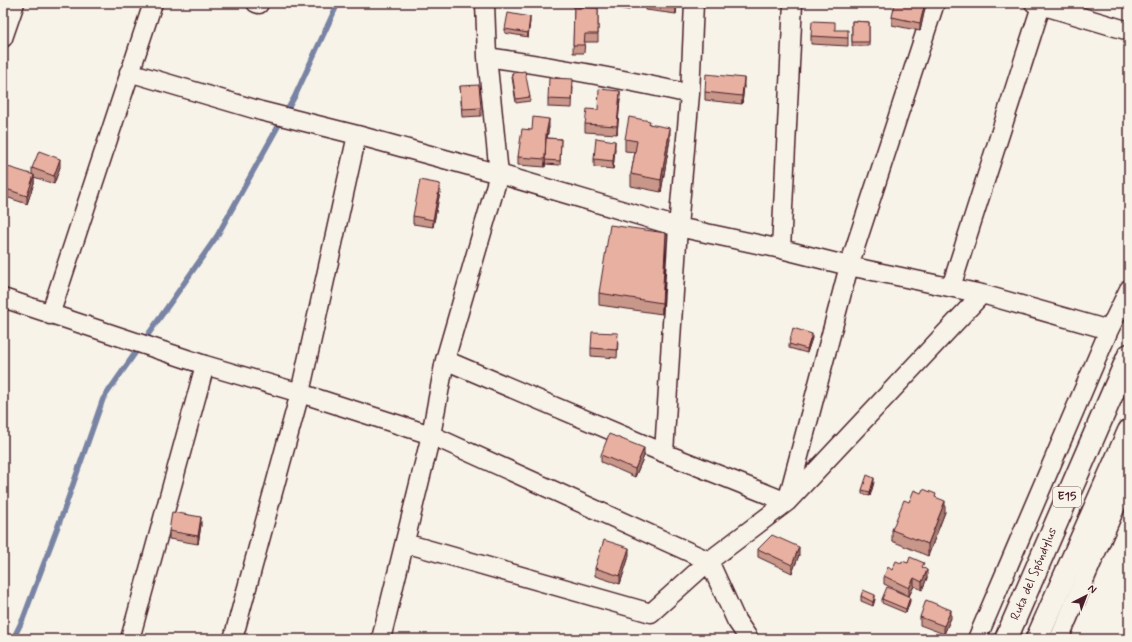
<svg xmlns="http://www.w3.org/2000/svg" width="1132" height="642" font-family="Mynerve,sans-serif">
<rect width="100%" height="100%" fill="#f7f3e8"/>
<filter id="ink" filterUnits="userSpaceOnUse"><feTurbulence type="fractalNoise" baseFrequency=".025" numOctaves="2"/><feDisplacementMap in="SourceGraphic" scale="8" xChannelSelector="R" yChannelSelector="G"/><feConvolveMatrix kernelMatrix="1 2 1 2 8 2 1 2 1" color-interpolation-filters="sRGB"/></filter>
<g filter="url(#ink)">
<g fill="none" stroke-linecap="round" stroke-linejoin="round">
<path stroke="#7984a4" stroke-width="5.5" d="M13 639 23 619 64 510 103 399 217 236 295 96 338 3"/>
<defs>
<path id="street" d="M256 3 259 4
M1034 3 1129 31
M3 38 15 3
M487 57C555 67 623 79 690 94
M129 72 261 111 357 135 499 174 678 227 781 249 849 266 982 294 1109 330
M781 249 793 3
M951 287 1042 3
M3 298 205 365 300 393 431 435 709 561 651 613 405 543
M50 315 153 3
M445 360 664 453 787 502 849 266 935 3
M664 453 678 227 690 94 694 3
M130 639 205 365
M233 639 300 393 357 135
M381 639 431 435 445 360 499 174 487 57 485 3
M749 639 736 620 709 561 787 502 982 294
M977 639 1109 330 1129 289
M1059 639 1129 476"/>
<path id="highway" d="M1006 639 1129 355
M1037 639 1129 431"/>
</defs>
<use href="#street" stroke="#4a1f2b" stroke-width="21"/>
<use href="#highway" stroke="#4a1f2b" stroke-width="25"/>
<use href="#street" stroke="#f7f3e8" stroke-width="18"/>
<use href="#highway" stroke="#f7f3e8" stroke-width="22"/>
</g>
<path fill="#c8978a" stroke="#4a1f2b" d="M587 3H631L629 10Z
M646 3H677L676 14 646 10Z
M926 3 920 31 892 25V17Z
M574 7 598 8V42H585L584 53H573Z
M530 21 528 37 505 33V29Z
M852 21 869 22V46H852Z
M835 30 848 38V46L811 44V36Z
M512 73 530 97V101L516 103 512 77Z
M460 86 481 108V116L462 117Z
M744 86 742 104 705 100V92Z
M573 87 572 108 548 107V99Z
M620 99 617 134 585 132V124L598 110Z
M650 124 670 139 661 192 631 186V174L635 152 625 151V139Z
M549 127 547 138 561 139 560 165 545 164V163V167L518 165V157L532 130Z
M615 149 613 169 594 167V159Z
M60 167 54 184 34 177V183L27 204 3 196V172L32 175V168Z
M440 192 433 227 413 224V216Z
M666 245 662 314 599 305V293Z
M812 338 807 353 789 348V344Z
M618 341 617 358 591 356V348Z
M601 455 644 456 635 477 601 462Z
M874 482 870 496 862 494V490Z
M921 493 936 498 945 512 928 556 892 541V530L909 502Z
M201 525 198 544 169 539V531Z
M758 549 799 555 792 573 758 557Z
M629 556 620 584 595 576V568Z
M901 563H908L924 568 927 578 922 590 914 586 909 596 884 584V576Z
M861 596 875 599 873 606 861 601Z
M882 599 910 601 906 613 882 603Z
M920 617 951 618 944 634 920 625Z"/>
<path fill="#a27b70" stroke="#4a1f2b" d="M676 3H677L676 14Z
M925 3H926V4L920 31V23Z
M530 17V21L528 37V33Z
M744 78V86L742 104V96Z
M620 91V99L617 134V126Z
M549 119V127L546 142 545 167 546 134Z
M670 128V139L661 192V180Z
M615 141V149L613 169V161Z
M60 159V167L54 184V176Z
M34 175V183L27 204V196Z
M440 184V192L433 227V220Z
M666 233V245L662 314V303Z
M812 334V338L807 353V349Z
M644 448V456L635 477V469Z
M874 478V482L870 496V492Z
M945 501V512L928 556V544Z
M201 517V525L198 544V536Z
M799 547V555L792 573V565Z
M629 548V556L620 584V576Z
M927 570V578L922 590V582Z
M914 578V586L909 596V588Z
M875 595V599L873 606V602Z
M910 597V601L906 613V609Z
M951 610V618L944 634V626Z"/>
<path fill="#e8b0a0" stroke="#4a1f2b" d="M654 3H676V6Z
M895 3H925L920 23 892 17Z
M574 7 598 8V34H585L584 45H573Z
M508 13 530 17 528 33 505 29Z
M812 21 835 22V30H848V38L811 36Z
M852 21 869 22V42H852Z
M525 71 530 97 516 99 512 73Z
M706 74 744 78 742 96 705 92Z
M549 78 573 79 572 100 548 99Z
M479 85 481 108 462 109 460 86Z
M599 89 620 91 617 126 585 124 587 109 598 110Z
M533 117 549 119 546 134 545 159 518 157 522 129 532 130Z
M629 117 650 121 649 124 670 128 661 180 631 174 637 141 625 139Z
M546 138 561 139 560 161 545 160Z
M596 138 615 141 613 161 594 159Z
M39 151 60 159 54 176 32 168Z
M5 166 34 175 27 196 3 188V172Z
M420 180 440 184 433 220 413 216Z
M610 225 666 233 662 303 599 293Z
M793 328 812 334 807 349 789 344Z
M592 332 618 333 617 350 591 348Z
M609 434 644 448 635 469 601 455Z
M867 475 874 478 870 492 862 490Z
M923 489 936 494 935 497 945 501 928 544 892 530 904 500 909 502 914 490 921 493Z
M172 512 201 517 198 536 169 531Z
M772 535 799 547 792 565 758 549Z
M604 540 629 548 620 576 595 568Z
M910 557 924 563 922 567 927 570 922 582 914 578 909 588 884 576 888 567 892 570 896 561 901 563 902 561 908 563Z
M887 587 910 597 906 609 882 599Z
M863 590 875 595 873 602 861 596Z
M926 600 951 610 944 626 920 617Z"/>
</g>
<g text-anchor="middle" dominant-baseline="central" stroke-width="3.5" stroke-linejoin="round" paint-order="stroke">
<rect fill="#f7f3e8" stroke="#7e5f64" stroke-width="1" x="1053" y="487" width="28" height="20" rx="3"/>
<g font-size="12" font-weight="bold" fill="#4a1f2b">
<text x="1067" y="497">E15</text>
</g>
<g font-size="13" fill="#4a1f2b" stroke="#f7f3e8">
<text transform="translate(1034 574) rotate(-67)">Ruta del Spóndylus</text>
</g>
</g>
<rect width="1132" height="642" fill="none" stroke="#f7f3e8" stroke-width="16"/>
<rect x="8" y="8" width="1116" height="626" fill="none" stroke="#4a1f2b" stroke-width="1.5" filter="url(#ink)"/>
<g transform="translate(1086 596) rotate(42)" stroke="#f7f3e8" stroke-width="3" paint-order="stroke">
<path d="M0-3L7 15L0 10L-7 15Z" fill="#4a1f2b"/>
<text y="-6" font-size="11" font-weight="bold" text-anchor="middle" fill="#4a1f2b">N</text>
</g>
</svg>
